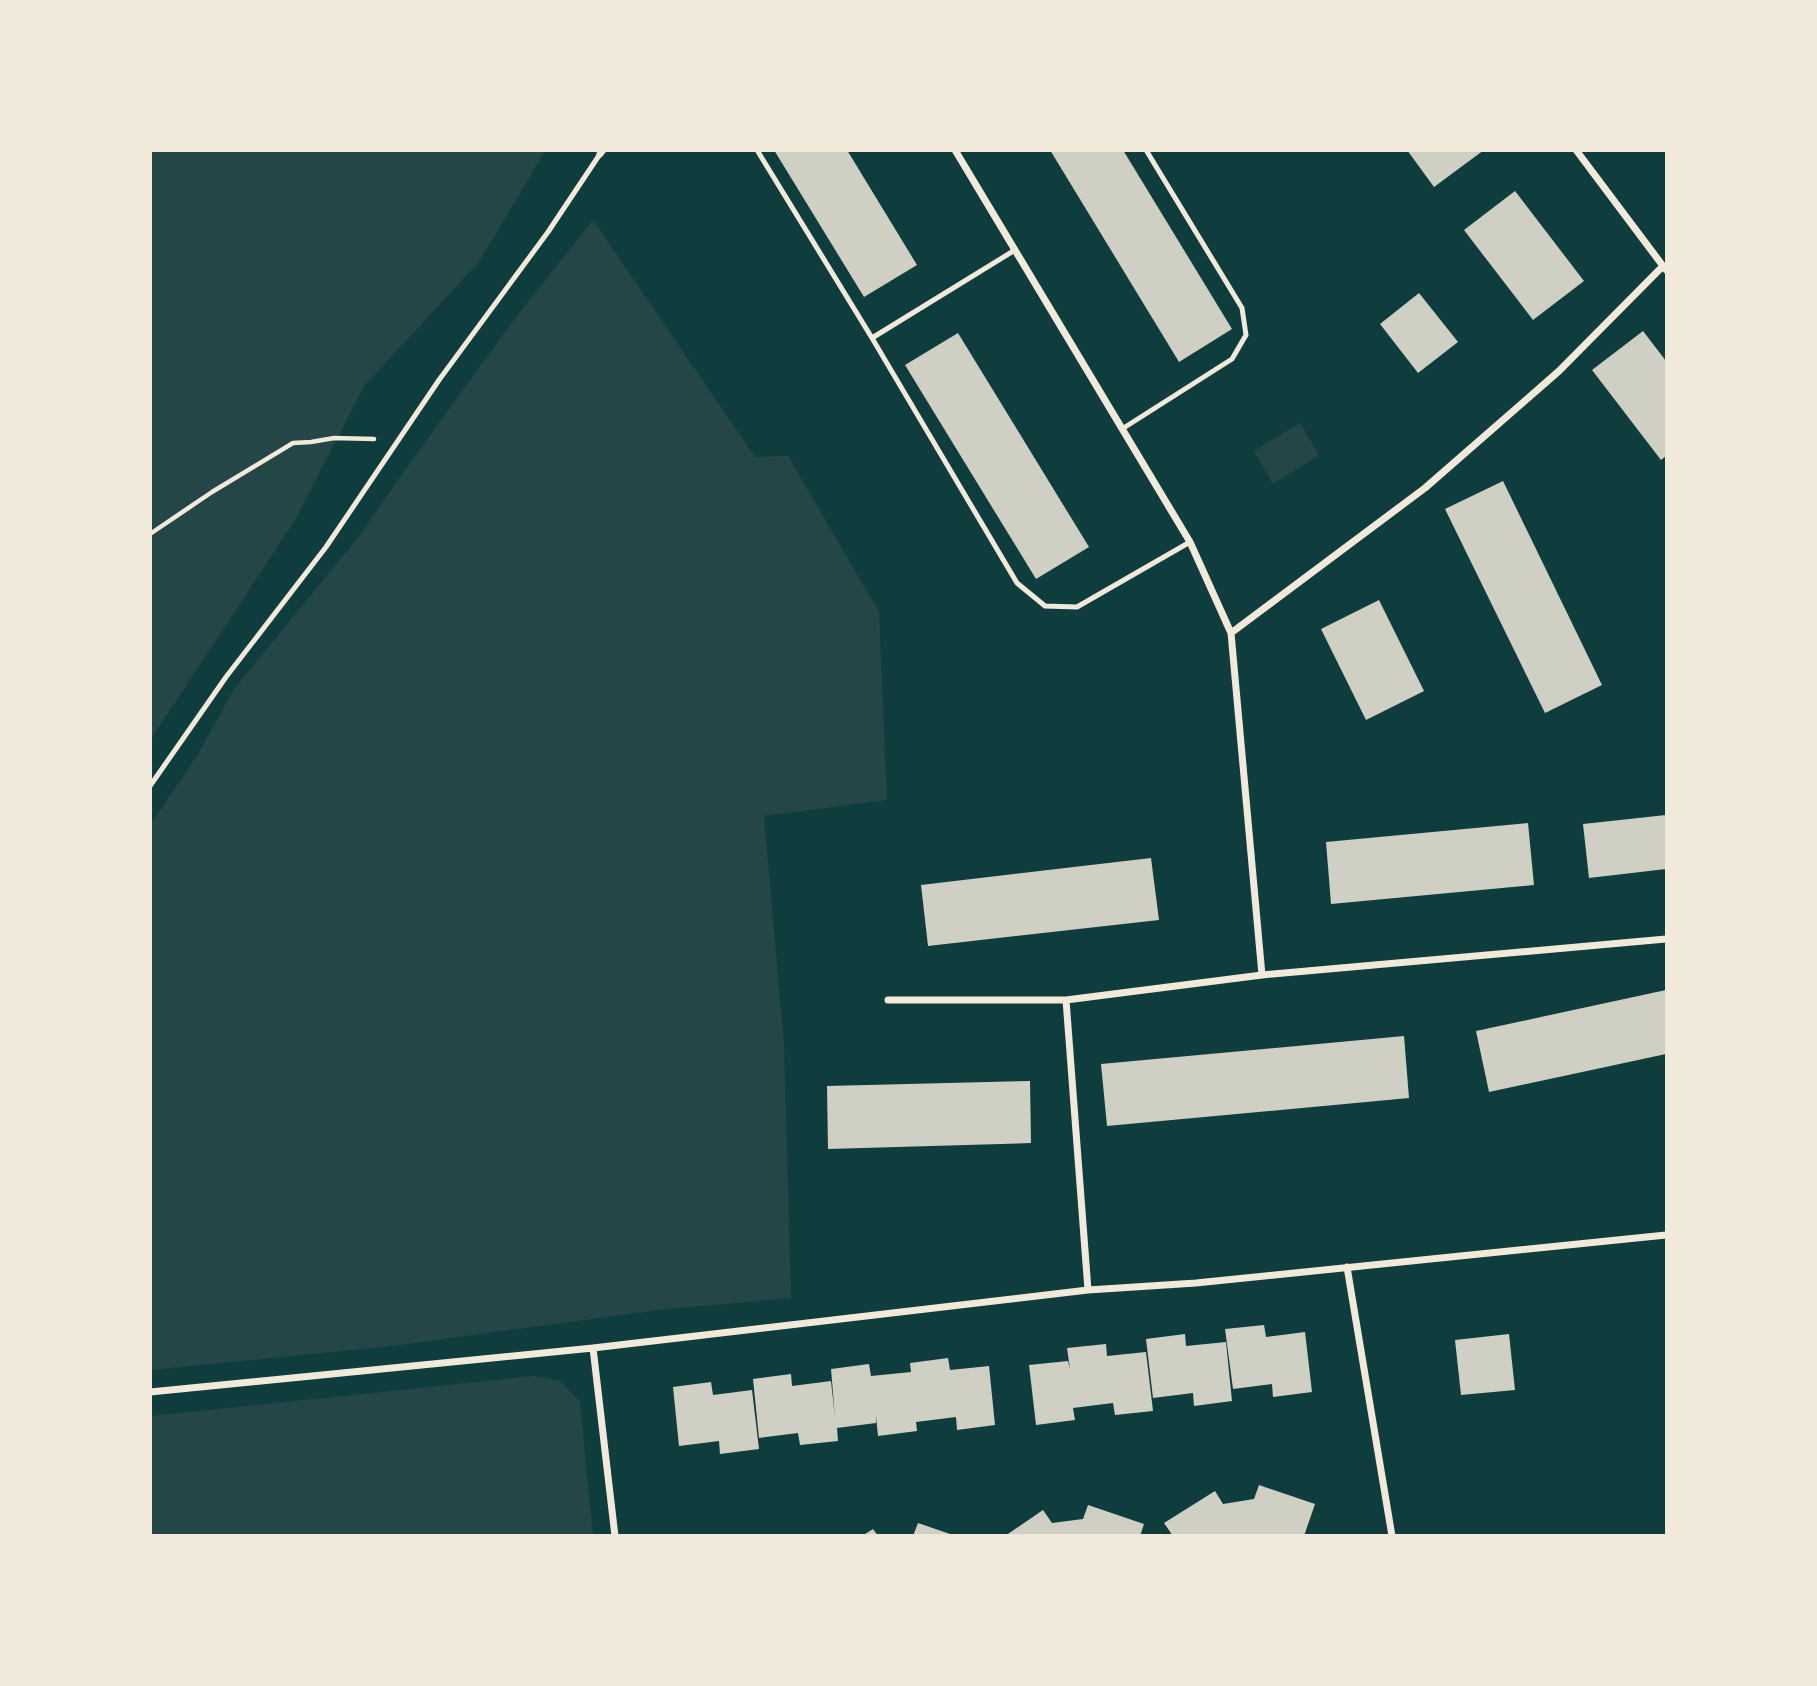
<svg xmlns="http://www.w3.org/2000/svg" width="1817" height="1686" font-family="'Work Sans',sans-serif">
<rect width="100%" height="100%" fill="#0f3d3e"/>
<path fill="#244646" d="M151 151H545L479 262 364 386 295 520 151 739Z
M593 220 755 457 788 456 879 612 887 800 764 816 784 1044 791 1298 667 1309 383 1347 151 1370V824L198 754 234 689 360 535 407 467 513 321Z
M1300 423 1319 455 1273 484 1254 451Z
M535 1376 560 1381 580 1402 593 1535H151V1416Z"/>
<path fill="#cfcfc3" d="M774 150H847L917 265 864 297Z
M1050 150H1123L1232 329 1179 362Z
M1407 150H1484L1434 187Z
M1515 191 1584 281 1533 320 1464 230Z
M1419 293 1458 342 1418 373 1380 324Z
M1643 331 1666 361V456L1661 460 1592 370Z
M958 333 1089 547 1036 579 905 365Z
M1503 481 1602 685 1545 713 1445 509Z
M1379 600 1424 691 1366 720 1321 629Z
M1666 815V869L1589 878 1583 824Z
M1528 823 1534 885 1331 904 1326 842Z
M1151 858 1159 920 928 946 921 885Z
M1666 990V1054L1489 1092 1476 1031Z
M1404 1036 1409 1098 1107 1126 1101 1064Z
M1030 1081 1031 1143 828 1149 827 1086Z
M1264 1325 1266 1337 1305 1332 1312 1392 1273 1397 1272 1384 1233 1389 1225 1329Z
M1185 1334 1186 1346 1226 1342 1232 1401 1194 1406 1193 1393 1153 1398 1146 1339Z
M1509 1334 1515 1390 1461 1395 1455 1340Z
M1106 1344 1107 1356 1146 1352 1153 1411 1115 1415 1113 1403 1073 1408 1075 1420 1036 1425 1029 1365 1068 1361 1070 1369 1067 1348Z
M948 1358 950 1370 989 1366 995 1425 957 1430 956 1417 916 1422 917 1431 878 1436 876 1416V1423L837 1428 838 1441 800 1445 798 1433 759 1438 753 1379 791 1374 792 1386 831 1381 835 1417 831 1369 869 1364 871 1376 911 1372 910 1363Z
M711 1382 713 1395 752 1390 759 1449 720 1454 719 1441 679 1446 673 1387Z
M1259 1485 1315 1504 1304 1536H1173L1164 1523 1215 1491 1223 1504 1254 1499Z
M1088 1505 1144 1524 1140 1536H1005L1043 1510 1052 1523 1083 1519Z
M918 1523 953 1535V1536H913Z
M873 1529 878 1536H862Z"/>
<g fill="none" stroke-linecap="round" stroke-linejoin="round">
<path stroke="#f1e9da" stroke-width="4.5" d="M150 534 212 492 293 443 311 442 334 438 374 439"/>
<path stroke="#f1e9da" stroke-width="5" d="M757 150 872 338 1017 583 1045 606 1077 607 1190 542
M872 338 1015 250
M1122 429 1232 359 1246 335 1242 308 1146 150
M150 786 226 677 326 547 439 380 548 232 600 154"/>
<path stroke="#f1e9da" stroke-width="7" d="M955 150 1190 542 1231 633 1262 975
M1576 150 1666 270
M600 154 603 150
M1231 633 1425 488 1559 371 1663 266
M888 1000H1066L1262 975 1666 939
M1066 1000 1088 1290
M1347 1267 1392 1536
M593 1348 615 1536
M150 1392 593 1348 1088 1290 1196 1283 1666 1235"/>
</g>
<rect width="1817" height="1686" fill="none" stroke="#f1e9da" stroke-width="304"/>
</svg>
